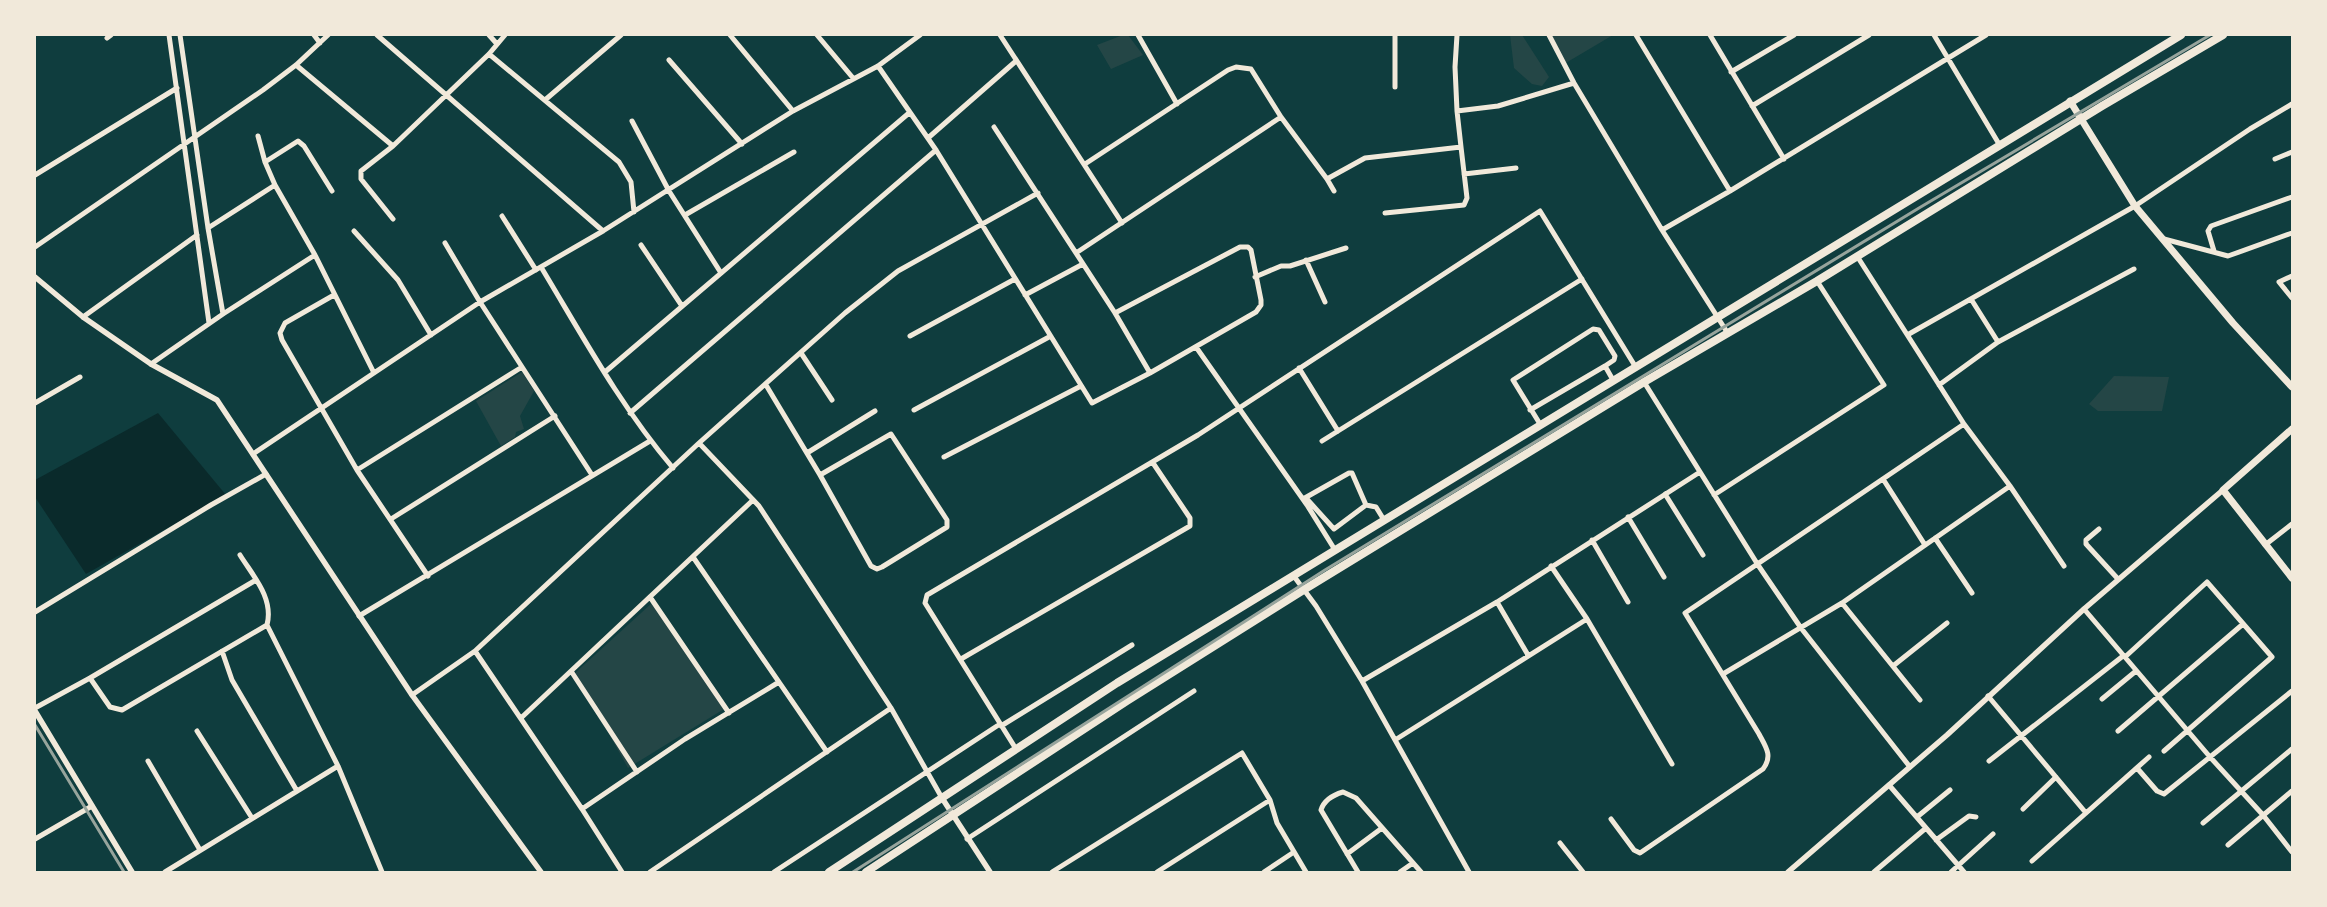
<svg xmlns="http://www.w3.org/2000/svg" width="2327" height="907" font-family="Figtree,sans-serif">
<rect width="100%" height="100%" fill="#0f3d3e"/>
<path fill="#244646" d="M1123 35H1128L1143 55 1111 69 1097 45Z
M1510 35H1522L1549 77 1542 86 1532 84 1514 68Z
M1546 35H1613L1564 64Z
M522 372 534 391 520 416 524 429 516 432 515 437 501 446 476 401Z
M2114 376 2169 377 2162 411H2098L2089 404Z
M652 603 724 709 628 768 575 673Z"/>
<path fill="#0a2a2b" d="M158 413 226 495 86 574 35 497V480Z"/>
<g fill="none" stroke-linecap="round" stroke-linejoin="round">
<path stroke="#f1e9da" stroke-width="5" d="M169 35 209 323
M180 35 208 228 223 314
M314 35 320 43
M377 35 603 231
M489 35 497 44
M730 35 793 111
M817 35 853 78
M1000 35 1122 223
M1138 35 1177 104
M1395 35V87
M1549 35 1574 83 1662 230 1727 332
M1636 35 1730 191
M1710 35 1784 159
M1934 35 1999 144
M107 38 111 35
M489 54 619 162 631 182 634 212
M669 60 742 144
M296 65 393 146
M878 66 936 150 1092 403 1150 373 1256 312 1261 305V300L1251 250 1248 247H1240L1115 313
M1731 72 1794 35
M545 100 621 35
M1752 106 1869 35
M1457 111 1455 67 1457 35
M632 121 669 191 721 273
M994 127 1115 313 1150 373
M258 136 265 162 275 185 315 255 374 373
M928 138 1016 61
M2275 159 2292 152
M265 162 298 141 304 146 332 191
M1085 164 1228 70 1236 67 1251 69 1281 117 1327 179 1365 158 1461 147 1457 111 1498 106 1574 83
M1464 174 1516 168
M35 175 177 88
M1327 179 1334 191
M1385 213 1464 205 1467 198 1461 147
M685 215 794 152
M502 216 536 270
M393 219 361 179V171L393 146 489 54 505 35
M208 228 275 185
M1662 230 1730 191 1986 35
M354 231 398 280 431 335
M2164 239 2228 256 2292 233
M445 243 480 302 592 475
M641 245 682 306
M35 247 263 90 296 65 328 35
M2214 251 2208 231 2211 226 2292 197
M1076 253 1281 117
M1857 256 1964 424 2010 486 2064 566
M1306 260 1325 302
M541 267C582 335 621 407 673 468
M2292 276 2279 282 2292 298
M1255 277 1281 266H1290L1346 248
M334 295 285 323 280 333 282 340 357 470 428 576
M1025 295 1083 264
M1971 299 1998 342
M83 317 197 235
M1909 334 2135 206 2250 129 2292 104
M910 336 1015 279
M1196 347 1307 505 1335 550
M801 353 832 400
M151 364 223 314 315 255
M1299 368 1338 431 1582 279
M605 372 909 113
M1644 382 1758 565 1801 628 1910 767
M766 385 820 475 871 566 877 569 882 567 947 527V520L891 434 820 475
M1939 385 1998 342 2134 269
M35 403 80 377
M914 410 1049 337
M1530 410 1605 366
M630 413 936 150
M1540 424 1513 380 1593 329 1599 330 1615 356 1614 360 1605 366 1613 380
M1322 441 1338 431
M699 443 759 506 891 708 942 798
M807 453 875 411
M253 454 480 302 603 231 793 111 878 66 920 35
M944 457 1081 386
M357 470 522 367
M1883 479 1925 545
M1665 494 1703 555
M1714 495 1884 385 1817 281
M1303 499 1349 473H1352L1366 505 1334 529 1306 498
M1366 505 1376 507 1384 520
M1628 517 1664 577
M391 519 555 416
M2099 529 2086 540V544L2118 579
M1935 538 1972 593
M1592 540 1628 602
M2265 545 2292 524
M693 557 827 752
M1551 566 1587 619 1672 764
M1293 575 1316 606 1362 681 1469 872
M650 597 729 713
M1497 602 1528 655
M1842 603 1920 700
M2084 609 2210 757 2263 815 2292 852
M35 612 211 505 266 474
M359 616 650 441
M222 651 232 680 297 791
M475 651 582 809 622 872
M2125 657 2207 582 2272 657 2164 751
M961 659 1190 526V518L1153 463
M1893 666 1947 623
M571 671 637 772
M1723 674 1842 603 2010 486
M90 678 256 580
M1362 681 1497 602 1700 472
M412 695 475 651 699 443 845 313 898 271 1038 193
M1988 696 2086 813
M2102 699 2136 671
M35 708 90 678 110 707 122 710 267 625C274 598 253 576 240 555
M521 718 753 500
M1001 726 1132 645
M197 731 252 818
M2118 731 2243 624
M1395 740 1587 619
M1016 749 925 603 927 595 1198 435 1540 211 1635 366
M148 761 200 850
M1989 761 2123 656
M338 766 382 872
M2137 768 2157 791 2164 794 2292 691
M1889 785 1964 872
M582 809 685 739 779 682
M2023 809 2056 777
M1917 817 1950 790
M1611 819 1634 850 1640 853 1763 769C1773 756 1766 747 1759 734L1685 613 1964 424
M2203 823 2292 749
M35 839 92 806
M967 839 1194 691
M1936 840 1969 816 1976 817
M1560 843 1583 872
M2228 845 2292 791
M1347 854 1382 828
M2032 861 2149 757
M165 872 338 766 267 625
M650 872 891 708
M774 872 1000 724
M1052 872 1242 753 1270 800 1277 823 1306 872
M1157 872 1270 800
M1264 872 1294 852
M1358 872 1321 810C1324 800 1333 795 1343 792L1356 798 1421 872
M1400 872 1413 863
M1874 872 1926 828
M1951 872 1993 834"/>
<path stroke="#f1e9da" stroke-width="5.5" d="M35 277 83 317 151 364 217 400 412 695 541 872
M35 711 132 872
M942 798 990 872
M1788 872 1947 735 2084 609 2223 490"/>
<path stroke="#f1e9da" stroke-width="7" d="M2070 101 2135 206 2233 323 2292 387
M2292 429 2223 490 2292 578"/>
<path stroke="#f1e9da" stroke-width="8" d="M829 872 1117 683 2181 35
M866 872 1127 701 1305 589 1644 382 1817 281 2102 106 2223 35"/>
<path stroke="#97a49c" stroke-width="3" d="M35 725 124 872
M853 872 1325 570 1919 208 2210 35"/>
</g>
<rect width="2327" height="907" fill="none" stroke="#f1e9da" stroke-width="72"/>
</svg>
